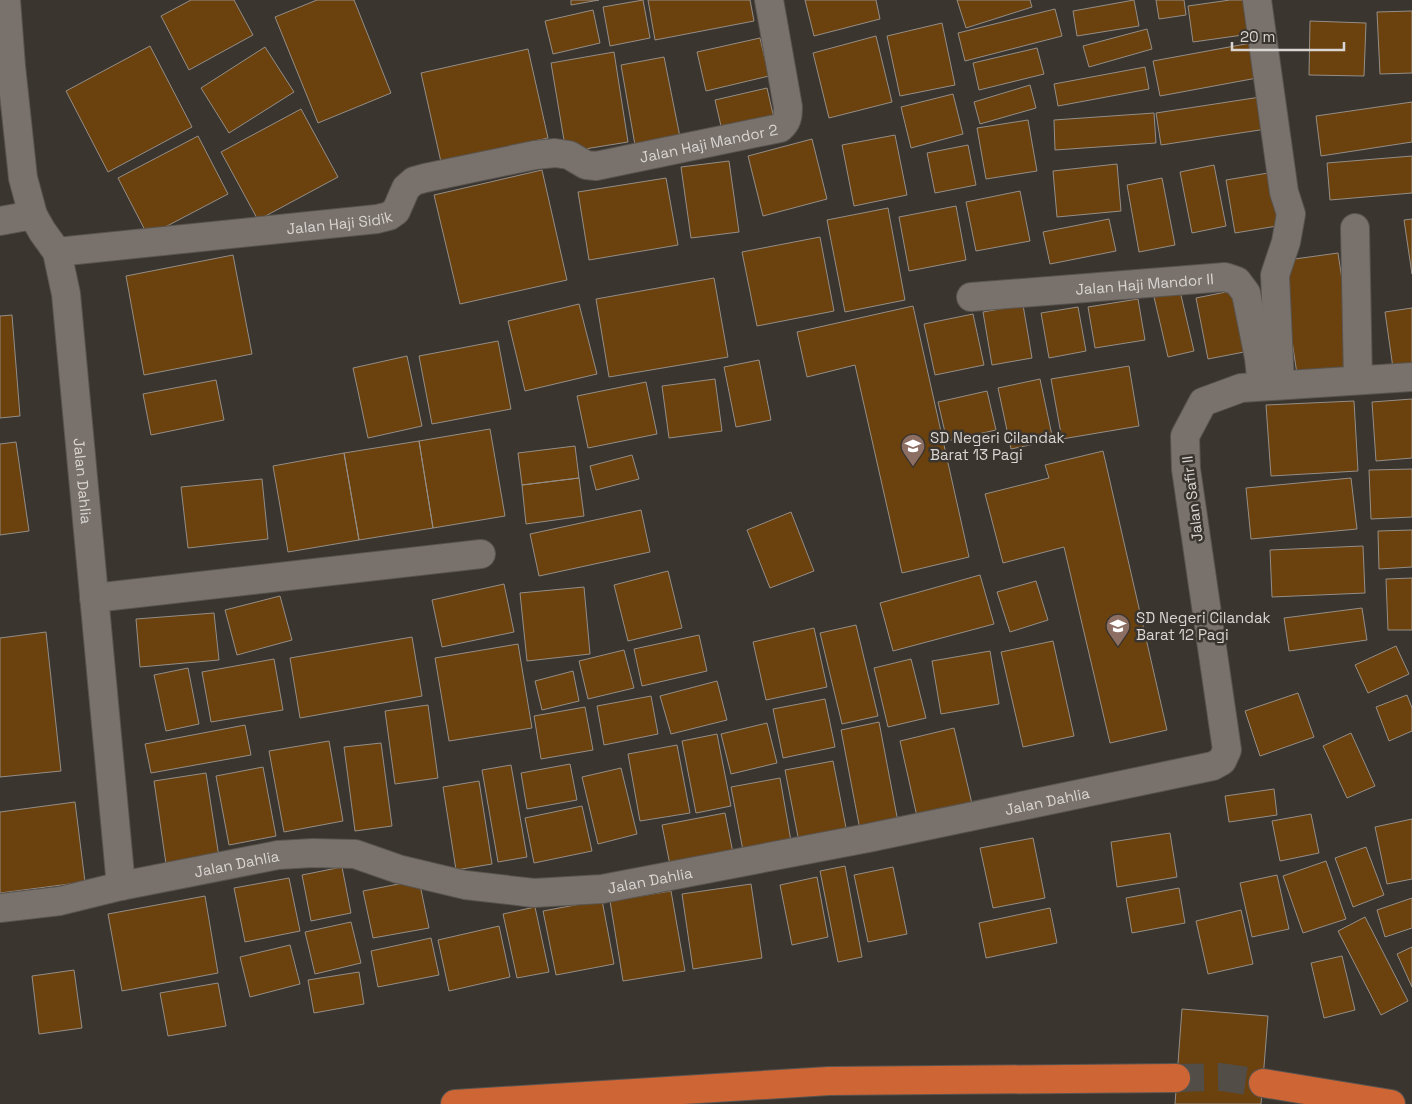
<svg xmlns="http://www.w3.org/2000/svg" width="1412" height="1104" font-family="'Space Grotesk',sans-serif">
<rect width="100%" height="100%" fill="#3a352f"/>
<path fill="#6b410e" stroke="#948e87" d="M191 0H234L253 35 189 70 161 16Z
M317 0H354L391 93 318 123 275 17Z
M571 0H599L571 5Z
M643 0 650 38 610 46 603 7Z
M648 0H750L754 21 655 40Z
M805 0H876L880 19 814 36Z
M957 0H1030L1032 7 966 28Z
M1134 0 1139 26 1077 36 1073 11Z
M1156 0H1184L1186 15 1159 19Z
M1230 0H1245L1250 34 1193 42 1188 6Z
M1055 9 1062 36 965 61 958 33Z
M593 10 600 43 553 54 545 21Z
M1412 11V73L1380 74 1377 12Z
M1310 21 1366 23 1364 76 1309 75Z
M942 23 955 85 900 96 887 36Z
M1147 29 1152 49 1089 67 1083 46Z
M876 36 892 102 829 118 813 53Z
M760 38 769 76 706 91 697 52Z
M1251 43 1257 78 1160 96 1153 61Z
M150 46 192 127 108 172 66 91Z
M265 47 294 92 229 133 201 88Z
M1037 48 1044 74 979 90 973 63Z
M528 49 548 138 441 162 421 73Z
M614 52 628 142 566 152 551 63Z
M664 57 680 137 635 145 621 65Z
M1145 67 1149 89 1058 106 1054 84Z
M1030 85 1036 108 980 124 974 102Z
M767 88 775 123 723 135 715 100Z
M953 94 963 134 911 148 901 107Z
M1267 96 1273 128 1161 145 1156 113Z
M1412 102V142L1321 156 1316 116Z
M301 109 338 177 258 220 221 152Z
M1154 113 1156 143 1055 150 1054 120Z
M1028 120 1037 171 986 179 977 128Z
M895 135 907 195 854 206 842 145Z
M198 136 228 194 148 236 118 178Z
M812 139 827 199 763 216 748 156Z
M968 145 976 185 935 193 927 153Z
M1412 156V193L1330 200 1327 163Z
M729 161 739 232 691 238 681 167Z
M1117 164 1121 211 1057 217 1053 171Z
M1214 165 1226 226 1192 233 1180 172Z
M542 170 567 280 460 304 434 195Z
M1274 172 1283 225 1235 233 1226 180Z
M666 178 678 245 589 260 578 192Z
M1162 178 1175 245 1139 252 1127 185Z
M1020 191 1030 241 976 251 966 202Z
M956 206 966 260 909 271 899 217Z
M888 208 905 300 845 312 827 220Z
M1109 219 1116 251 1050 264 1043 232Z
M1412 219V274L1404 220Z
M820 237 834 311 757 326 742 252Z
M1338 253 1355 366 1297 374 1280 261Z
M233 255 252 354 144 375 126 276Z
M714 278 728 357 609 377 596 299Z
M1180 291 1194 351 1168 357 1154 297Z
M1231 291 1244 352 1208 359 1196 298Z
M1138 299 1145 340 1095 348 1088 307Z
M579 304 597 374 525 391 508 321Z
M1023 305 1032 358 992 365 983 312Z
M913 306 969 557 902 573 855 365 807 377 797 332Z
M1078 307 1086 351 1049 358 1041 313Z
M1412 308V365L1393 368 1385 312Z
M973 314 984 365 935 375 924 324Z
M12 315 20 416 0 418V316Z
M498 341 511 409 432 424 419 356Z
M407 356 422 426 368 438 353 368Z
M759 360 771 420 736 427 724 367Z
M1129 366 1139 426 1062 439 1051 379Z
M715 379 722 431 669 438 662 386Z
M1040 379 1053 440 1011 449 998 388Z
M216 380 224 420 151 435 143 394Z
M646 382 657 434 588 448 577 396Z
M987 391 996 430 947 441 938 402Z
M1412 399V458L1376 461 1372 402Z
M1354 401 1358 471 1271 476 1266 405Z
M490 429 505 516 433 528 419 441Z
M419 441 433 528 359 540 344 453Z
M16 442 29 531 0 535V444Z
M575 446 579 478 522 485 518 453Z
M1103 451 1167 730 1110 743 1064 547 1003 563 985 494 1049 478 1045 465Z
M344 453 359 540 288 552 273 466Z
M632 455 639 479 596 490 590 466Z
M1412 469V517L1371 519 1369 470Z
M579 478 584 516 526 524 522 485Z
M1351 478 1357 529 1251 539 1246 488Z
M262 479 268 539 188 548 181 487Z
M641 510 650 552 539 576 530 534Z
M791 512 814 571 770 588 747 530Z
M1412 530V567L1379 569 1378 531Z
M1363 546 1365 593 1272 597 1270 550Z
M668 571 682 628 628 641 614 585Z
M980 575 994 624 893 651 880 603Z
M1412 578V630H1388L1386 579Z
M1036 581 1048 620 1010 632 997 592Z
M504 584 514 632 442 647 432 600Z
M584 587 590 654 527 661 520 593Z
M280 596 292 640 237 655 225 610Z
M1362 608 1367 640 1289 651 1284 618Z
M214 613 219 660 140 667 136 619Z
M856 625 878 716 842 724 820 633Z
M814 628 827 687 766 700 753 642Z
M46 632 61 771 0 777V638Z
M699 635 707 671 642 686 634 649Z
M412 637 422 696 300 718 290 658Z
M1053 641 1074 736 1023 747 1001 652Z
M518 644 532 728 449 741 435 658Z
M1396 646 1409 674 1368 693 1355 665Z
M624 650 634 688 588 699 579 661Z
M990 651 999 704 941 714 932 661Z
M274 659 283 710 211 722 202 672Z
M911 659 926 718 888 727 874 668Z
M188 668 199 724 166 731 154 675Z
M573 671 579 701 542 710 535 681Z
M717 681 727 720 671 734 660 696Z
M1298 693 1314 737 1260 756 1245 711Z
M1407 695 1412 708V731L1389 741 1376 707Z
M651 696 658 734 604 745 597 706Z
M825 699 835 747 783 758 773 709Z
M428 705 438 778 395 784 385 711Z
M585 707 593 750 541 759 534 716Z
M879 722 899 827 861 835 841 730Z
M767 723 777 763 731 774 721 734Z
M245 725 251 755 151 773 145 744Z
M954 728 973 808 918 821 900 741Z
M1351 733 1375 786 1347 798 1323 746Z
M717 734 731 806 696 813 682 741Z
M329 741 343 821 284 832 269 751Z
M381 743 392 826 355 831 344 747Z
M677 745 690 813 640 821 628 754Z
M833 761 848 838 800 847 785 770Z
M570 764 577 800 527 809 521 773Z
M511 765 527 857 498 862 482 770Z
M263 767 276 836 229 845 216 776Z
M621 768 637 834 598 844 582 777Z
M206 773 219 857 166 864 154 781Z
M780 778 792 847 744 856 731 787Z
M479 781 492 864 456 870 443 787Z
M1274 789 1277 815 1229 822 1225 796Z
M75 802 85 882 0 893V812Z
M582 806 592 851 534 863 525 818Z
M725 813 735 863 672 875 662 825Z
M1311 814 1319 853 1280 861 1272 821Z
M1412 819V879L1387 884 1375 827Z
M1170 833 1177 877 1117 887 1111 842Z
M1033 838 1045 898 993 908 980 848Z
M1366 847 1384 895 1353 907 1335 858Z
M1326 861 1346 919 1303 933 1283 876Z
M845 866 862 957 838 962 820 871Z
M342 867 351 913 311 921 302 875Z
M893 867 907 934 868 942 854 875Z
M1277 875 1289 929 1252 937 1240 883Z
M817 877 828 937 792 945 780 885Z
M289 878 300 931 245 942 234 888Z
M419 880 429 928 373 938 363 891Z
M751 884 762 958 693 969 682 894Z
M1179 888 1185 923 1132 933 1126 898Z
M671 891 685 971 623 981 610 901Z
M205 896 218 973 122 991 108 914Z
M1412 898V928L1385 937 1377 910Z
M602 900 614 964 556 975 543 911Z
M535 907 549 972 517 978 503 914Z
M1050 908 1057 943 986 958 979 923Z
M1241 910 1253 964 1208 974 1196 921Z
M1365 917 1408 1001 1381 1015 1338 931Z
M351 922 361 963 315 974 305 932Z
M499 926 510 977 449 991 438 940Z
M431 938 439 975 378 987 371 951Z
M290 945 300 984 250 997 240 957Z
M1412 947V987L1397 954Z
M1342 956 1355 1010 1324 1018 1311 963Z
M74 970 82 1028 39 1034 32 976Z
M359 972 364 1004 314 1013 308 980Z
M218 983 226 1026 168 1036 160 993Z
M1182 1009 1268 1016 1261 1104H1175Z"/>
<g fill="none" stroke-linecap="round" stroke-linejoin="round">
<path stroke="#524d47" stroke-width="28" stroke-dasharray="28 14" stroke-linecap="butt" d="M1176 1078 1221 1077 1263 1083"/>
<defs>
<g id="minor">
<path id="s1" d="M6 0 11 66 23 178 33 215 42 231 57 252 66 294 121 886"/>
<path d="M1257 0 1284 192 1291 214 1286 242 1275 275 1280 385"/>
<path d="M0 221 33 215"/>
<path d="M1355 228 1358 380"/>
<path id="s2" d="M57 252 377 219 389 216 396 211 406 188 414 181 425 178 535 155 555 153 569 155 586 165 596 166 780 128C787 122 788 117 788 107L769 0"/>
<path id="s3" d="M971 297 1225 277 1237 281 1246 293 1259 358 1262 386"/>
<path d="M94 598 481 554"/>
<path id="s4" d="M0 908 60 901 121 886 278 855 313 853 355 854 398 869 465 885 534 893 602 889 868 838 1213 766 1222 761 1227 750 1186 469 1185 436 1203 402 1241 388 1412 377"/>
</g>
<path id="motorway" d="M1263 1083 1391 1104
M455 1104 829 1081 1176 1078"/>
</defs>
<use href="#minor" stroke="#59544f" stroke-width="30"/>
<use href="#motorway" stroke="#59544f" stroke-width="30"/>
<use href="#minor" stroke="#79726c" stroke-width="28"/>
<use href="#motorway" stroke="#ce6535" stroke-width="28"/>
</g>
<defs>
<symbol id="school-pin" viewBox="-11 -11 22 30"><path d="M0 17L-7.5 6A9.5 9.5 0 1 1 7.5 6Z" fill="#8d6e63" stroke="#3a352f"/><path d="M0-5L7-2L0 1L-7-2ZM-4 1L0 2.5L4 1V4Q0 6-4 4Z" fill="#fff"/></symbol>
</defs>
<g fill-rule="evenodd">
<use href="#school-pin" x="899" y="432" width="28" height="38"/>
<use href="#school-pin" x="1104" y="612" width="28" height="38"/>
</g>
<g text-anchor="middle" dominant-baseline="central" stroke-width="5" stroke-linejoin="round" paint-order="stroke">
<g font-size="15" fill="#d9d5d2" stroke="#3a352f">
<text stroke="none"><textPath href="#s2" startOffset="681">Jalan Haji Mandor 2</textPath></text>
<text stroke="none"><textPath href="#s2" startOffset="284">Jalan Haji Sidik</textPath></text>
<text stroke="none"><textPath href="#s3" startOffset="174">Jalan Haji Mandor II</textPath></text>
<text stroke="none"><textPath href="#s1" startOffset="492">Jalan Dahlia</textPath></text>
<text transform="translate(1192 499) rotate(-97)">Jalan Safir II</text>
<text stroke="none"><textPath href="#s4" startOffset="1066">Jalan Dahlia</textPath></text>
<text stroke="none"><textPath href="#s4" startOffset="241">Jalan Dahlia</textPath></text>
<text stroke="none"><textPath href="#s4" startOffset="661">Jalan Dahlia</textPath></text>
</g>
<g font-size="15" fill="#d9d5d2" stroke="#3a352f" text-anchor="start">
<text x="930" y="437">SD Negeri Cilandak<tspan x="930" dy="17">Barat 13 Pagi</tspan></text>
<text x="1136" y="617">SD Negeri Cilandak<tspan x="1136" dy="17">Barat 12 Pagi</tspan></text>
</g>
</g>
<path d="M1232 42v8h112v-8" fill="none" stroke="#d9d5d2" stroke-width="2.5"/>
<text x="1240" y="42" font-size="15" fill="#d9d5d2" stroke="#3a352f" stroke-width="4" paint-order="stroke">20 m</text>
</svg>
